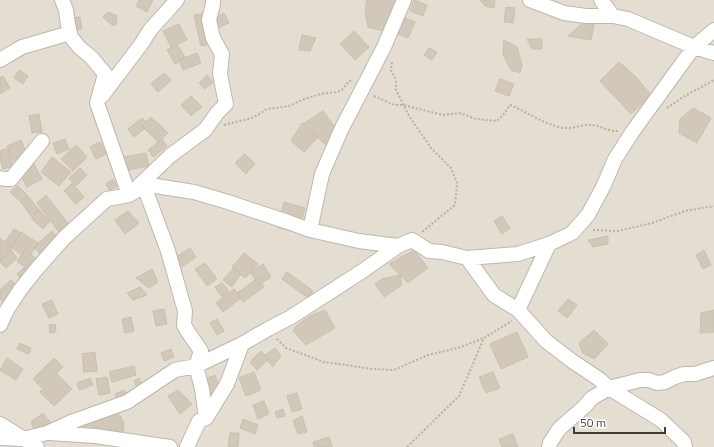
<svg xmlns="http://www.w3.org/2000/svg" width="714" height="447" font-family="'Titillium Web',sans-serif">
<rect width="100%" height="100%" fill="#f0ece4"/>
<path fill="#e4ded2" d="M0 0H714V447H0Z"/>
<path fill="#d1c8ba" stroke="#cbbfae" d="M139 0H153L147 12 136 6Z
M367 0H398L387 32 368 27 365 12Z
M414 0 427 5 423 16 410 11Z
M480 0H495L494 8 485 6Z
M506 7 515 8 513 23 504 22Z
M108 12 117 16 116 25H112L103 17Z
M206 13 212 44 201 46 194 15Z
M224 13 229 23 216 29 211 20Z
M400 16 415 22 408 38 393 32Z
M80 17 82 29 75 30 73 18Z
M585 21 594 25 591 40 568 36Z
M179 24 187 40 171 47 163 31Z
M354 31 369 47 355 60 340 44Z
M302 35 316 38 310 51 299 50Z
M527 39H542V49H532Z
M504 40 517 47 522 65 520 73 511 70 503 55Z
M177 44 185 58 175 64 167 50Z
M429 48 437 52 432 60 424 55Z
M197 53 201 63 183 70 179 60Z
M619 62 635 76 651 95 631 114 600 81Z
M19 70 28 76 23 84 14 78Z
M164 73 171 80 158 92 151 84Z
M207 75 213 82 205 89 199 83Z
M3 76 10 88 0 94V78Z
M500 79 514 84 509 96 495 91Z
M191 96 202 107 191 116 181 105Z
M693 108 711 118 697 143 679 133 680 119Z
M323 111 339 133 328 147 303 124Z
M39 114 42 132 32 133 29 116Z
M151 117 168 133 158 142 142 126Z
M142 118 149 125 134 137 128 129Z
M302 123 317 138 304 152 291 141Z
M65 139 69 149 57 154 53 143Z
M162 139 167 146 153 157 148 150Z
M21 140 28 157 15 163 7 146Z
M100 142 106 154 96 159 90 147Z
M76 145 87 157 73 171 61 159Z
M8 148 13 166 3 169 0 158V151Z
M146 153 149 166 127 170 124 157Z
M245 154 255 164 246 174 235 163Z
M52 157 71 172 59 186 41 172Z
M34 164 42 179 27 187 19 172Z
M80 168 87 175 76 186 69 178Z
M113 179 117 186 110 191 106 184Z
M72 183 84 197 76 204 64 191Z
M17 185 28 196 21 202 10 192Z
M46 195 69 225 59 232 37 203Z
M29 197 39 210 31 216 21 202Z
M284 202 305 208 298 233 277 227Z
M39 210 50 221 43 229 31 218Z
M128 211 139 223 125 234 115 220Z
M502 216 510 228 502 234 494 221Z
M14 229 21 233 11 247 5 242Z
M52 231 59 239 41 255 34 247Z
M21 232 38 243 28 259 12 248Z
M608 236V244L593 247 588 240Z
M0 238 12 248 0 262Z
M190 248 196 257 180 268 173 259Z
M11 250 17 258 6 268 0 262V260Z
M25 250 37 259 29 270 17 261Z
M414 250 428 268 408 283 389 264Z
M704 250 711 265 703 269 696 255Z
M244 253 258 264 245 278 232 267Z
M205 263 217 279 207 286 195 269Z
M263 264 271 277 259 285 250 272Z
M25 267 32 275 24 282 17 274Z
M234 268 241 274 232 287 223 280Z
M152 269 158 282 149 288 136 278Z
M287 272 313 291 308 298 282 279Z
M400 275 402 285 384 297 375 284 382 279Z
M258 278 264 287 243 302 237 293Z
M11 280 20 289 5 304 0 299V290Z
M222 283 229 291 222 297 215 287Z
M140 287 147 295 133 300 127 293Z
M234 289 241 298 223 312 216 303Z
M568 299 577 305 567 318 558 311Z
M52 300 58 314 49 318 42 304Z
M164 309 167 324 156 326 153 311Z
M325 310 335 328 306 345 293 331 296 326 310 316Z
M714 310V332L700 333 701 313Z
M131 317 134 331 125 333 122 319Z
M217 319 224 331 217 335 210 323Z
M55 324 56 332 50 333 49 325Z
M594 330 608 344 594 359 583 353 579 343Z
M517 332 528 357 501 369 490 344Z
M20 343 31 348 29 354 17 349Z
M275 348 281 355 273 367 264 356Z
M171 349 174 357 164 361 161 353Z
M261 351 269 359 257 370 250 362Z
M95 352 97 371 84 372 82 354Z
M7 358 23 369 16 380 0 370Z
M54 358 63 367 42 388 33 379Z
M134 366 136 375 112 382 109 372Z
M254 372 261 390 246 396 239 378Z
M493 372 500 388 486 393 479 377Z
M57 374 72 389 54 406 40 392Z
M215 375 220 390 206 395 201 381Z
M107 377 110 393 99 395 96 379Z
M90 378 93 385 79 390 77 383Z
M139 378 144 389 139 391 134 381Z
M124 390 128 397 118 401 115 394Z
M178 390 192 404 180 414 168 396Z
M297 393 302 409 292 412 287 396Z
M264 401 269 414 258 419 253 405Z
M283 409 285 416 277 418 275 412Z
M43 413 51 423 38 432 33 427 31 422Z
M119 414 124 423 123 440 66 428 71 426Z
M302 416 307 432 298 434 293 421Z
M243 419 258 425 255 434 240 428Z
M230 433H239L238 447H228Z
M513 434 518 447H502L499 439Z
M329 437 332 447H314L313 442Z"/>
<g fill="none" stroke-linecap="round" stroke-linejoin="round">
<defs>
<path id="street" d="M62 0 66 10 68 25 71 37 79 47 92 58 105 74 97 103 129 195 144 186 168 251 185 311 184 325 188 332 201 351 196 366 202 389 206 418
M530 0 564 13 586 16H613L628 19 694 47 714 53
M601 0 613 16
M0 60 22 47 70 33
M102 96 142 43 150 30 177 0
M0 178 5 179H11L42 141
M144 186H156L194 192 228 202 288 222 310 230 359 241 398 246
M310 230 322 174 341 130 384 47 404 0
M467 258 518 254 549 244 572 233 588 215 604 185 615 159 633 131 694 47 714 30
M518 310 549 244
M0 325 7 310 20 290 35 271 64 238 107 199 129 195 171 155 205 130 217 113 226 104 220 74 222 54 213 38 209 20 213 4V0
M0 424 37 447
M49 433 95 436 170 447
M0 438 23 439 47 433 71 422 127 402 175 370 196 366 242 344 268 329 291 317 361 272 398 246 412 240 429 251 442 252 467 258 494 295 518 310 546 341 572 361 599 379 609 388 661 420 684 442 685 447
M187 447 199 421 206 418 227 384 242 344
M549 447 550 443 559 429 584 407 592 398 609 388 640 380H649L657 383 665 382 675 377 684 374H695L714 368"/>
</defs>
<use href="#street" stroke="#beb7aa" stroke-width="16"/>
<path stroke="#bbaf9a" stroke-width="2" stroke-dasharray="2 2" stroke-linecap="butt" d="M392 62 391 70 396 80V90L409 116 431 148 451 168 457 183 455 205 422 232
M374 96 395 105H403L443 115 460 113 476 119 497 121 504 114 510 105C528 112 544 125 564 128 573 129 582 124 591 125 600 125 608 132 618 131
M667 108 683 97 714 80
M224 125 252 118 267 109 289 106 304 99 321 94 337 92 342 90 349 81 353 80
M593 230 618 231 652 223 685 211 714 206
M277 339 286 348 324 362 347 365 372 369 394 370 428 355 458 348 484 338
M407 447 459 396 484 338 512 321"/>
<use href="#street" stroke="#fff" stroke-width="14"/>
</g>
<path d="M574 427v6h91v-6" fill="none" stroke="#423c34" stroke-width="2"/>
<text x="580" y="427" font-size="12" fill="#423c34" stroke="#ffffff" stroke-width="3" paint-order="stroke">50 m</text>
</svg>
